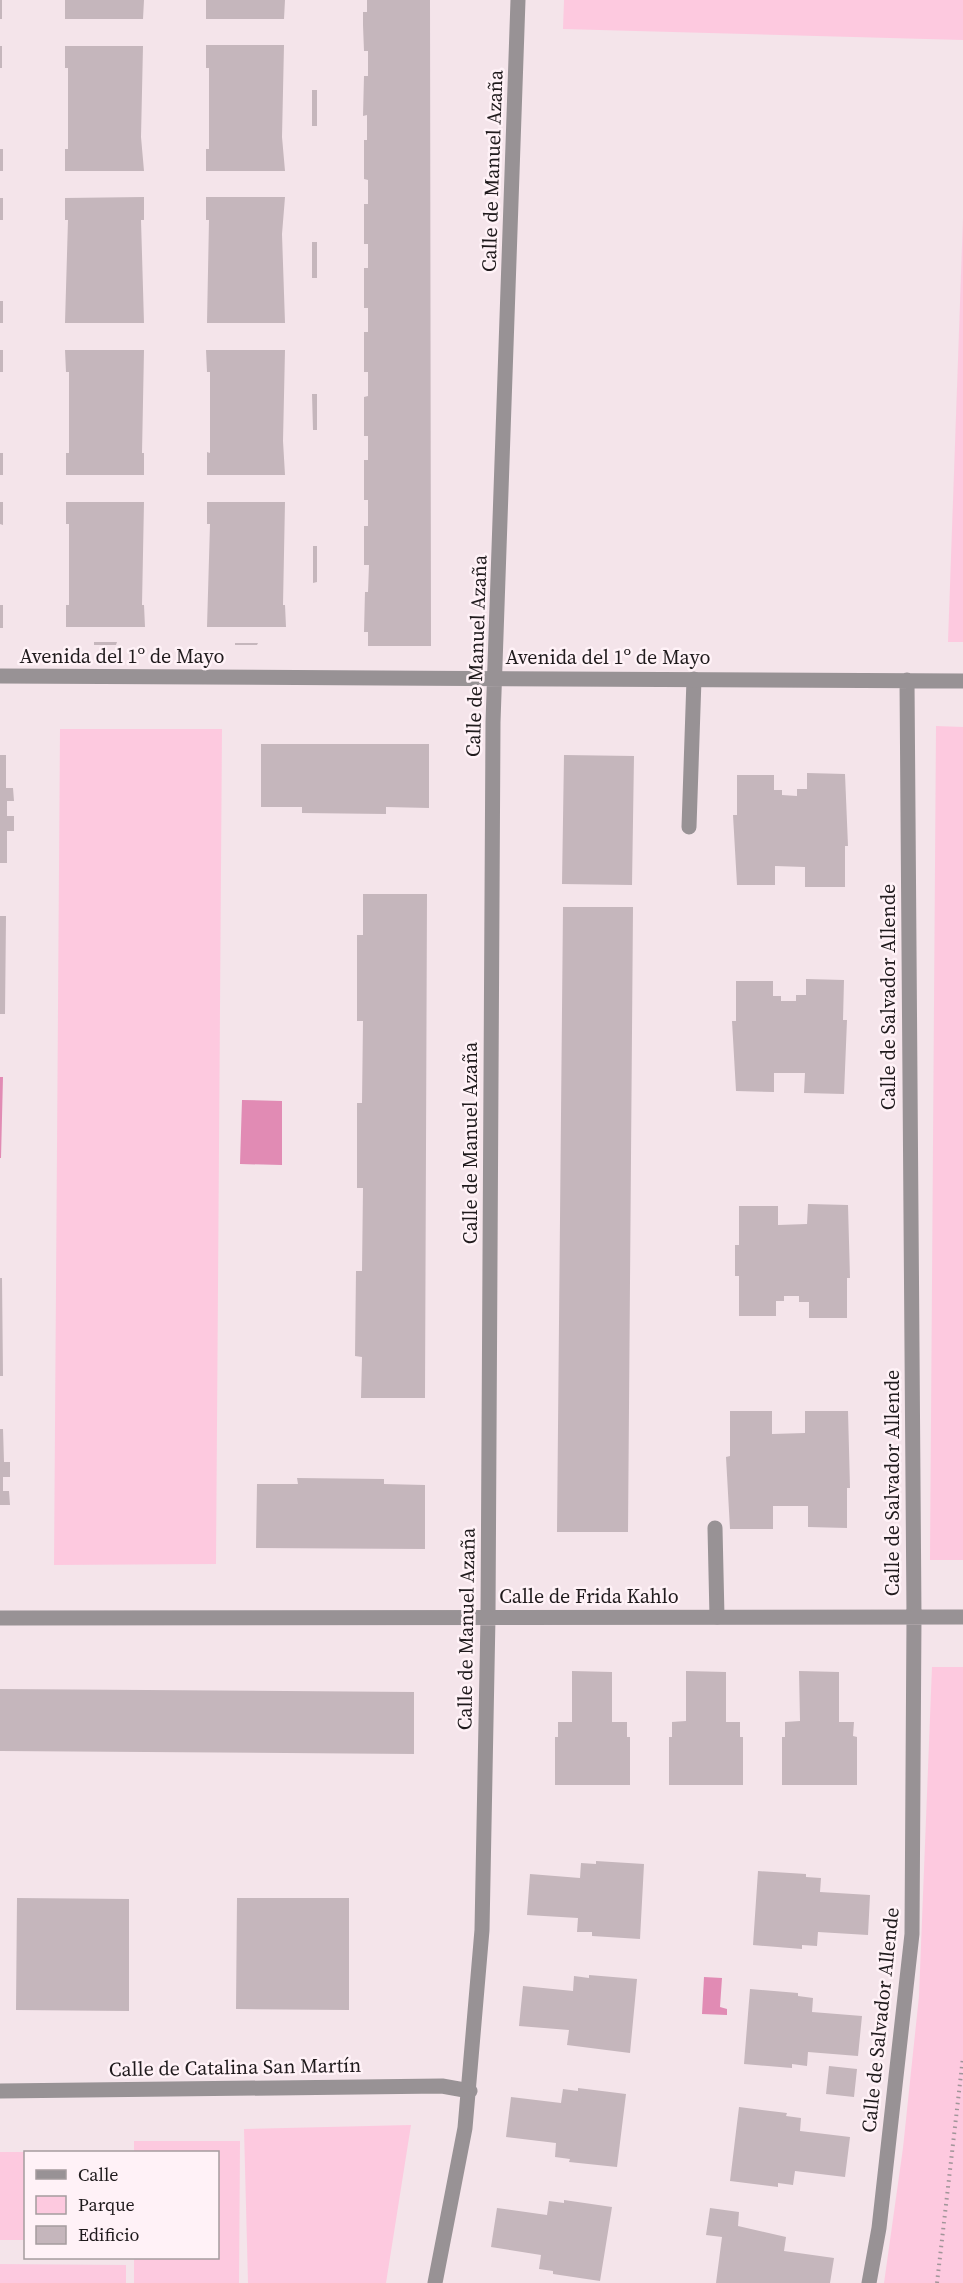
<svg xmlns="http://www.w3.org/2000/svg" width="963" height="2283" font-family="'Source Serif 4',serif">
<rect width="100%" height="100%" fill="#f4e4ea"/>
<path fill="#fdc9df" d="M564 0H963V40L563 29Z
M963 218V642H948Z
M936 726 963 727V1560H930Z
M60 729H222L216 1564 54 1565Z
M932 1667H963V2283H884L903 2148 919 1996Z
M411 2125 386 2283H248L244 2129Z
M134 2141H240L239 2283H134V2258H218V2152H134Z
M0 2152H125H26L25 2240H0Z
M0 2264 126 2265V2283H0Z"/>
<path fill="#e18bb4" d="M0 1077H3L1 1158H0Z
M242 1100 282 1101V1165L240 1164Z
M704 1977 722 1978 720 2007 727 2009V2015L702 2014Z"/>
<path fill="#c5b6bc" d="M0 0H2V19H0Z
M65 0H144L143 19H65Z
M206 0H285L284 19H206Z
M367 0H430L431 646H368V632H364L365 592H368L369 565H364V526H368V500H364V460H368V436H364V397L368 396V372H364V332H368V308H364V268H368V244H364V204H368V180L364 179V140H367V115L363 116 364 76H368V51H364L363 25V12H367Z
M206 45H284L282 137 285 171H206V149H209V68H206Z
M0 46H2V68H0Z
M65 46H143L141 137 144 171H65V149H68V68H65Z
M312 90H317V126H312Z
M0 149H3V171H0Z
M144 197V220H141L144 323H65L68 220H65V198Z
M206 197H285L282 234 285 323H207L209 220H206Z
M0 198H3V220H0Z
M312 242H317V278H312Z
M0 301H3V323H0Z
M0 350H3V372H0Z
M65 350H144L142 453H144V475H66V453H69V372H66Z
M206 350H285L283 441 285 475H207V452L210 453V372H207Z
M312 394H317V430H313Z
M0 453H3V475H0Z
M0 502H3V525L0 524Z
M66 502H144L142 605H144L145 627H66V605H69V524H66Z
M207 502H285L283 605H285L286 627H207L210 524H207Z
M313 546H317V582L313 583Z
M0 605H3V628H0Z
M94 642H117L116 645H94Z
M235 643H258L257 645H235Z
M261 744H429V808L386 807V814L302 813V807H261Z
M0 755H6V788H13L14 801H7V816H14V831H7V863H0Z
M564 755 634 756 632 885 562 884Z
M807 773 845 774 848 846H845V887H805V867L775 866V885H737L733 815H737V775H774V790H782V795L797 796V789H807Z
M363 894H427L425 1398H361L362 1357 355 1356 356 1271H362L363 1188H357V1103H362L363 1021H357V935H363Z
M563 907H633L628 1532H557Z
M0 916H6L5 1014H0Z
M806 979 844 980 843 1020H847L844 1094 804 1093 805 1073H774V1092L736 1091 732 1021H736V981H773V996H781V1001H796V995H806Z
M808 1204 848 1205 850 1278H847V1318H809V1302H799V1296H784V1301H776V1316H739V1276H735V1245H739V1206H778V1225L807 1224Z
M0 1278H2L3 1376H0Z
M730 1411H772V1434L805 1433V1411H848L850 1488H847V1528L808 1527V1506H773V1529H730L726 1457 730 1456Z
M0 1429H3L4 1462H10V1477H3V1491H9L10 1505H0Z
M297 1478 384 1479V1484L425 1485V1549L256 1548 257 1484H298Z
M572 1671 612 1672V1722H627V1737H630V1785H555V1737H558V1722H572Z
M686 1671 726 1672V1722H740V1737H743V1785H669V1737H672V1722L686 1721Z
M799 1671 839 1672V1722H854L853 1736 857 1737V1785H782V1737H785V1722L800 1721Z
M0 1689 414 1692V1754L0 1751Z
M596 1861 644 1864 640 1939 592 1936V1932H577L578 1918 527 1915 530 1874 580 1878 581 1863 596 1864Z
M758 1871 806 1874V1877L821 1878 820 1892 870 1895 868 1935 818 1932 817 1946 802 1945V1949L753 1945Z
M17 1898 129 1899V2011L16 2010Z
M237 1898H349V2010L236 2009Z
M589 1975 637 1979 630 2053 567 2045 569 2030 519 2026 523 1986 573 1991 574 1976 589 1978Z
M750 1989 798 1993V1996L813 1998 812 2012 862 2016 858 2056 808 2052 807 2066 792 2064V2068L744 2064Z
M829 2066 857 2069 854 2097 826 2094Z
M578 2088 626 2094 617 2167 569 2162 570 2159 555 2157 556 2143 506 2137 511 2097 561 2103 563 2089 578 2091Z
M739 2107 787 2113 786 2116 801 2118 800 2131 850 2137 845 2177 795 2171 793 2185 778 2183V2187L730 2181Z
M564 2200 612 2207 600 2281 553 2274V2271L539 2269 541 2255 491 2247 497 2208 547 2215 549 2201 564 2203Z
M710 2208 739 2212 738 2226 786 2237 784 2251 834 2258 830 2283H716L722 2237 706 2235Z"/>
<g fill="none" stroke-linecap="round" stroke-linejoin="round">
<path stroke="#a19599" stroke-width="4" stroke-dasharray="1.5 4.5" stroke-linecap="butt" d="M937 2283 963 2057"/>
<path stroke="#989295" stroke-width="15" d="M689 827 694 679
M715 1528 717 1617"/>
<path stroke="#989295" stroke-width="15" d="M0 676 963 681
M0 1618 963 1617
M0 2091 442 2086 470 2091
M435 2283 465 2128 482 1930 488 1617 493 722 518 0
M869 2283 879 2228 912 1934 914 1617 907 680"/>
</g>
<g text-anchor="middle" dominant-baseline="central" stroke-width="5" stroke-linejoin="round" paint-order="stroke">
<g font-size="20" fill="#1f1a1c" stroke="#fff2f7">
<text transform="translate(492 171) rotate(-88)">Calle de Manuel Azaña</text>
<text x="122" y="656">Avenida del 1º de Mayo</text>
<text transform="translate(476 656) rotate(-88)">Calle de Manuel Azaña</text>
<text x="608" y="657">Avenida del 1º de Mayo</text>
<text transform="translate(888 997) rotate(-90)">Calle de Salvador Allende</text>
<text transform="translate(470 1143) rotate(-90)">Calle de Manuel Azaña</text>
<text transform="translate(892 1483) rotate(-90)">Calle de Salvador Allende</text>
<text x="589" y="1596">Calle de Frida Kahlo</text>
<text transform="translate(466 1629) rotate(-89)">Calle de Manuel Azaña</text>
<text transform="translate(880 2020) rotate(-84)">Calle de Salvador Allende</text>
<text transform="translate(235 2067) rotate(-1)">Calle de Catalina San Martín</text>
</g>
</g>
<rect x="24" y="2151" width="195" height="108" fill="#fff2f7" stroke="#a59c9f" stroke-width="1.5"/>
<rect x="36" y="2170" width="30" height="9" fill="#989295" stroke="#a59c9f" stroke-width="1.5"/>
<text x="78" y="2181" font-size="18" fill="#1f1a1c">Calle</text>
<rect x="36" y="2196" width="30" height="18" fill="#fdc9df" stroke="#a59c9f" stroke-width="1.5"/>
<text x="78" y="2211" font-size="18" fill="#1f1a1c">Parque</text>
<rect x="36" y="2226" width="30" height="18" fill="#c5b6bc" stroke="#a59c9f" stroke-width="1.5"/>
<text x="78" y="2241" font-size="18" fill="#1f1a1c">Edificio</text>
</svg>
